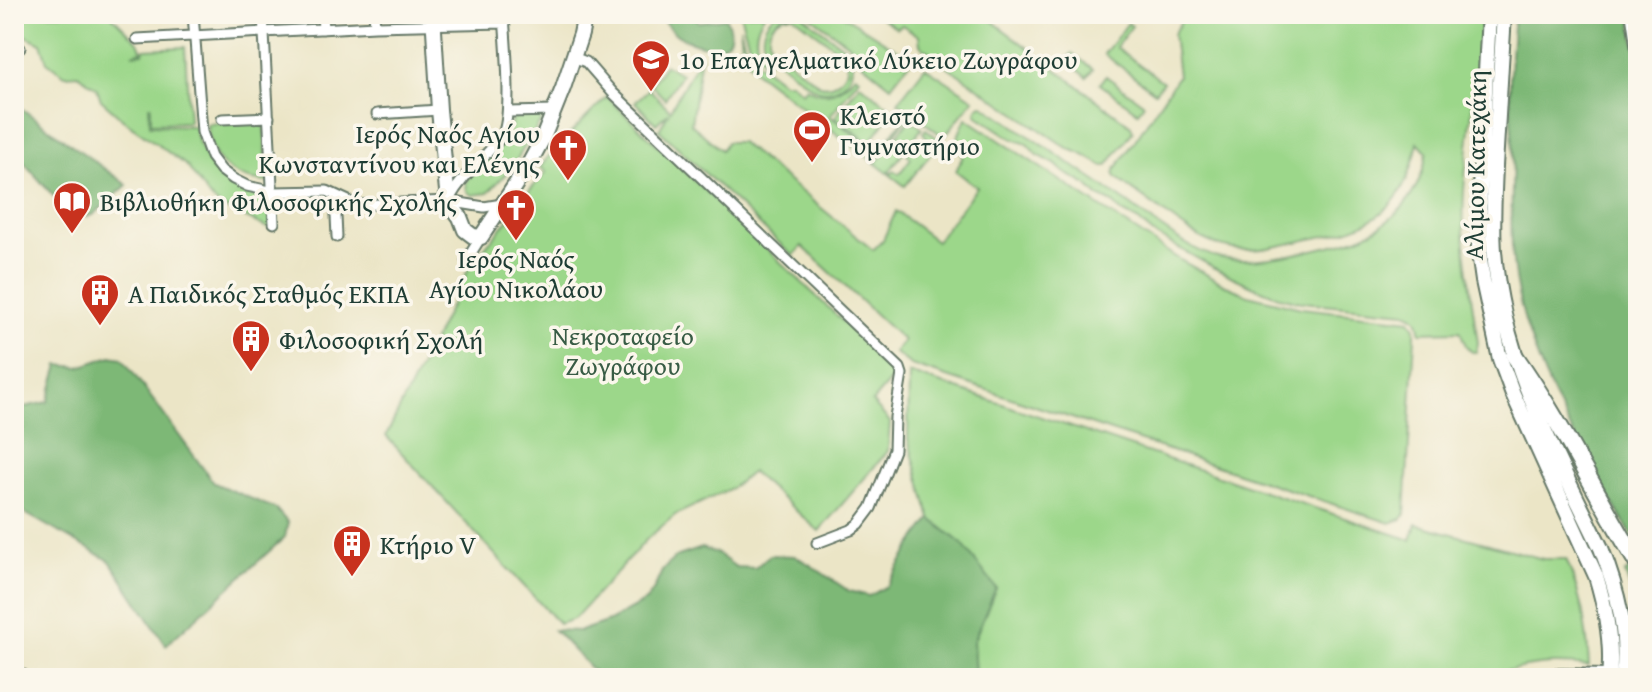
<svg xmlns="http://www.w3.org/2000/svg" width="1652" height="692" font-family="'Gentium Book Plus',serif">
<rect width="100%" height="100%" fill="#fbf7ec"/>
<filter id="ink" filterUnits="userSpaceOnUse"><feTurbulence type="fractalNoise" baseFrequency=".0125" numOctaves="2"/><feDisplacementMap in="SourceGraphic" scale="16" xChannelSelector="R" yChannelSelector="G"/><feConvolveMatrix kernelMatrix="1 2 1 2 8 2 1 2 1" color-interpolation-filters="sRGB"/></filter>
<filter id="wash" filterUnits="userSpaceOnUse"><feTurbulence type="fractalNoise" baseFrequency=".006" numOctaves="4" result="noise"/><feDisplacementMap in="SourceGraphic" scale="32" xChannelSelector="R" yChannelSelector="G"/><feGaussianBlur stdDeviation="1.8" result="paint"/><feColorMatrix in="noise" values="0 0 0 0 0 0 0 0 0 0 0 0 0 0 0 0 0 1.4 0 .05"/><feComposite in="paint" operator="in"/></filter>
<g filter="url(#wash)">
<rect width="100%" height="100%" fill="#ebe5c6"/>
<path fill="#9cd78a" stroke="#5e8a5f" stroke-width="2" fill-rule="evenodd" d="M14 14H110L138 42 142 51 132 54 143 53 144 49 185 47 189 122 151 123V106H149L150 125 194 126C204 169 224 193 270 195V229L220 206 209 197 187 166 125 121 101 100 97 88 78 74 65 75 47 62 41 43 14 30Z
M740 14H765C754 28 753 43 764 58L770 59 766 63 751 51Z
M775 14H801L849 51C854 61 854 70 847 80 840 89 830 93 818 90 805 85 779 61 767 51 759 37 763 24 775 14ZM784 16H793L798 19 846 56 847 69C840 81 834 88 820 85L772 48C765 34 770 22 784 16Z
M808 14H841L912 59 891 86 859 60 853 48Z
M875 14H983L1131 126 1133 131 1107 166H1103L1080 153 1069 149 955 72 920 45 919 36 902 25 897 28Z
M1186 14H1482C1478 73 1468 132 1464 191 1461 242 1471 293 1478 343L1476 352H1472L1466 346 1460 331 1420 332C1420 321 1417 316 1406 312L1302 302 1279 297 1252 286 1220 271 1152 233 1139 221 1120 211 1113 203 1098 196 1087 185 1065 173 1055 164 1036 154 1027 144 1013 139 978 116 976 111 978 107 982 105 985 106C1032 138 1080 170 1126 202 1153 221 1189 252 1221 258 1256 265 1306 252 1341 243 1389 230 1419 201 1427 152L1418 142C1403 218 1367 228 1297 242 1273 247 1249 254 1224 247 1198 240 1177 223 1156 207 1143 197 1129 188 1116 177L1114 173 1116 169 1178 76 1173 34Z
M1128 23 1132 26 1116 47 1163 82 1155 92 1104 54Z
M740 27 746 50 750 57 783 82H790L802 92 806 87C825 100 842 91 855 75L859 78 830 116 872 148 876 143 883 147 902 121 897 116 901 110 908 116 874 161 876 163 910 119 922 128 889 172 891 174 894 171 899 174 911 158 907 154 911 149 916 152 927 137 923 133 926 129 941 141 905 186 756 72 742 53Z
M1072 53 1093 69 1087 77 1066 60Z
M701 55 691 124 721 150 727 142H740L873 250 883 240 896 211 936 241 977 187 956 171 963 156 955 143 966 118 1180 260 1231 288 1248 295 1301 308 1410 320 1415 327V336L1405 514 1402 519 1390 523 911 365 894 352 904 341 802 246 793 256 659 130 669 112 656 124 635 102 649 89 670 110Z
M665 65 681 74 665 99 651 85Z
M925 67 974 99 944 137 898 102Z
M1106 76 1144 104 1138 112 1100 84Z
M860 84 894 110 869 143 835 117Z
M607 97 897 373 872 402 890 422 888 451 819 531 752 472 730 489 675 515 647 539 574 619 559 624 386 436 471 264 509 219 506 217 546 172 540 167 554 150Z
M542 115 541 121 512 167 488 193 472 195 467 191 466 184 468 178 509 135 512 116Z
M264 121 268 182C232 180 209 161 207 124Z
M909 373 1411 540 1416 524 1543 559H1566C1581 595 1587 626 1589 666 1578 665 1567 664 1557 664 1531 664 1505 671 1481 678H975L973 642 996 588 962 544 931 519 908 439Z"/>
<path fill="#7db876" stroke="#4e7a55" stroke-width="2" d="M658 14H693L699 22 726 18C728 23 731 31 730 37 724 56 686 42 676 34 668 28 664 21 658 14Z
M1514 14H1631L1638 60V546C1592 467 1538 385 1518 294 1508 248 1512 201 1513 154 1513 132 1510 109 1510 87 1510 63 1512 38 1514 14Z
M14 103 127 185 93 215 86 217 63 207 14 151Z
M111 356 122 358 214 483 276 509 288 523 285 537 166 645 110 561 14 507V409L48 402 59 365 80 367Z
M931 519 962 544 996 588 973 642 975 678H600L554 630 580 631 609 621 646 601 654 589 662 571 675 557 702 548 716 553 736 567 755 568 770 555 795 556 809 564 849 591 869 596 887 586 913 543Z
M1638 563V636L1632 594 1625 573Z"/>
</g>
<g filter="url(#ink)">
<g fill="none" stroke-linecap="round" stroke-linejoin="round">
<defs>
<path id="street" d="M193 14 202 132 211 157 221 170 233 179 247 186 274 192 327 191 357 205 448 201 484 207 502 204
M263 14 274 223
M322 14 323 29
M374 14 375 26
M1631 14 1638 59
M137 39 375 26 504 23
M14 45 20 48
M573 57 586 62 613 93 900 368 902 374 895 417 894 450 871 508 859 524 851 530 817 543
M508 112 554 111
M377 114 439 110
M222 119 269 117
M335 195 337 237
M450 198C463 174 485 158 501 137 514 120 505 38 504 14
M466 261 481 237"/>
<path id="secondary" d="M433 14 439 110 448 201 460 217 465 230 473 236 481 237 529 164 543 138 563 88 581 34 585 14
M14 673 24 678"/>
<path id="primary" d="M1489 14 1479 208V253L1483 281 1500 359 1513 394 1596 576C1606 609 1613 643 1609 678
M1504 14C1501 65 1498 115 1495 166 1494 194 1492 223 1494 251 1502 358 1555 453 1601 548 1617 589 1629 633 1623 678"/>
<path id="highway" d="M1514 355C1561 421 1596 495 1638 564
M1537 678 1562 677 1604 678"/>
</defs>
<use href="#street" stroke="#667867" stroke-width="13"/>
<use href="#secondary" stroke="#667867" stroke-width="18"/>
<use href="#primary" stroke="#667867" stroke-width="18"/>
<use href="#highway" stroke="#667867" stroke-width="20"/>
<use href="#street" stroke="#fff" stroke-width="9"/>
<use href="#secondary" stroke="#fff" stroke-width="14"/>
<use href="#primary" stroke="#fff" stroke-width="14"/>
<use href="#highway" stroke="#fff" stroke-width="16"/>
</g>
</g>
<defs>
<symbol id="school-pin" viewBox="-11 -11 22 30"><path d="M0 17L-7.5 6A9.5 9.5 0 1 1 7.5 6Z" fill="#c8321e" stroke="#fbf7ec"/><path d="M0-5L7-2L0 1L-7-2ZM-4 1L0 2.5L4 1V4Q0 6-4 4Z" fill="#fff"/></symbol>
<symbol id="stadium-pin" viewBox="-11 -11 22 30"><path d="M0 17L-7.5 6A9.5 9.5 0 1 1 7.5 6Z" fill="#c8321e" stroke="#fbf7ec"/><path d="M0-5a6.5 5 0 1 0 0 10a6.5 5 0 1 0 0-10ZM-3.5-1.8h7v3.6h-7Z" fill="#fff"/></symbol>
<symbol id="church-pin" viewBox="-11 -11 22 30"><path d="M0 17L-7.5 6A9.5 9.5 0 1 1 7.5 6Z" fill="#c8321e" stroke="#fbf7ec"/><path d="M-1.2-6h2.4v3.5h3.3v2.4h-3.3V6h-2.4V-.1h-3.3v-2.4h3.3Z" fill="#fff"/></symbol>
<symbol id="library-pin" viewBox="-11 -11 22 30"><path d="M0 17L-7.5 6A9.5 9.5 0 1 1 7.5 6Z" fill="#c8321e" stroke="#fbf7ec"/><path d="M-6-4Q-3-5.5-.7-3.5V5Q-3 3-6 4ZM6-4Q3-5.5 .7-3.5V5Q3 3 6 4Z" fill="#fff"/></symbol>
<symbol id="building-pin" viewBox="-11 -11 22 30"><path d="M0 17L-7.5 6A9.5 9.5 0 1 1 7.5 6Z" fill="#c8321e" stroke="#fbf7ec"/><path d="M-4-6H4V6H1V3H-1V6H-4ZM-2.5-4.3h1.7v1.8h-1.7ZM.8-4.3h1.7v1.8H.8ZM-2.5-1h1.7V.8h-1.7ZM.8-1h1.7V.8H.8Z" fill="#fff"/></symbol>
</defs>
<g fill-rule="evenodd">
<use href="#school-pin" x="629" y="37" width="44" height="60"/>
<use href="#stadium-pin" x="790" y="108" width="44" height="60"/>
<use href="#church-pin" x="546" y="126" width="44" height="60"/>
<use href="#library-pin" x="50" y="179" width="44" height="60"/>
<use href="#church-pin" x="494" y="186" width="44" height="60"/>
<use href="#building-pin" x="78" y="271" width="44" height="60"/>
<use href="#building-pin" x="229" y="317" width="44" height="60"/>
<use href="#building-pin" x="330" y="522" width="44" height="60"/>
</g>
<g text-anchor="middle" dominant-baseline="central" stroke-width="7" stroke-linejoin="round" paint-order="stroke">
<g font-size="26" fill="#1f3d34" stroke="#fbf7ec" text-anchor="start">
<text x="679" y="59">1ο Επαγγελματικό Λύκειο Ζωγράφου</text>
<text x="840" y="115">Κλειστό<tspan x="840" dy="30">Γυμναστήριο</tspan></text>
<text x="540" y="133" text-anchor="end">Ιερός Ναός Αγίου<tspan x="540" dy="30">Κωνσταντίνου και Ελένης</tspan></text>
<text x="100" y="201">Βιβλιοθήκη Φιλοσοφικής Σχολής</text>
<text x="516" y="258" text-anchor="middle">Ιερός Ναός<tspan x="516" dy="30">Αγίου Νικολάου</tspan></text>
<text x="128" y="293">Α Παιδικός Σταθμός ΕΚΠΑ</text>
<text x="279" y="339">Φιλοσοφική Σχολή</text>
<text x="380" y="544">Κτήριο V</text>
</g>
<g font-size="26" fill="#1f3d34" stroke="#fbf7ec">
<text transform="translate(1475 165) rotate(-89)">Αλίμου Κατεχάκη</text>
</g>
<g font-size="26" fill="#385c45" stroke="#fbf7ec">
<text x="623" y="335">Νεκροταφείο<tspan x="623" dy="30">Ζωγράφου</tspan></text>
</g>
</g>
<rect width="1652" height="692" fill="none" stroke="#fbf7ec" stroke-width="48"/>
</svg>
